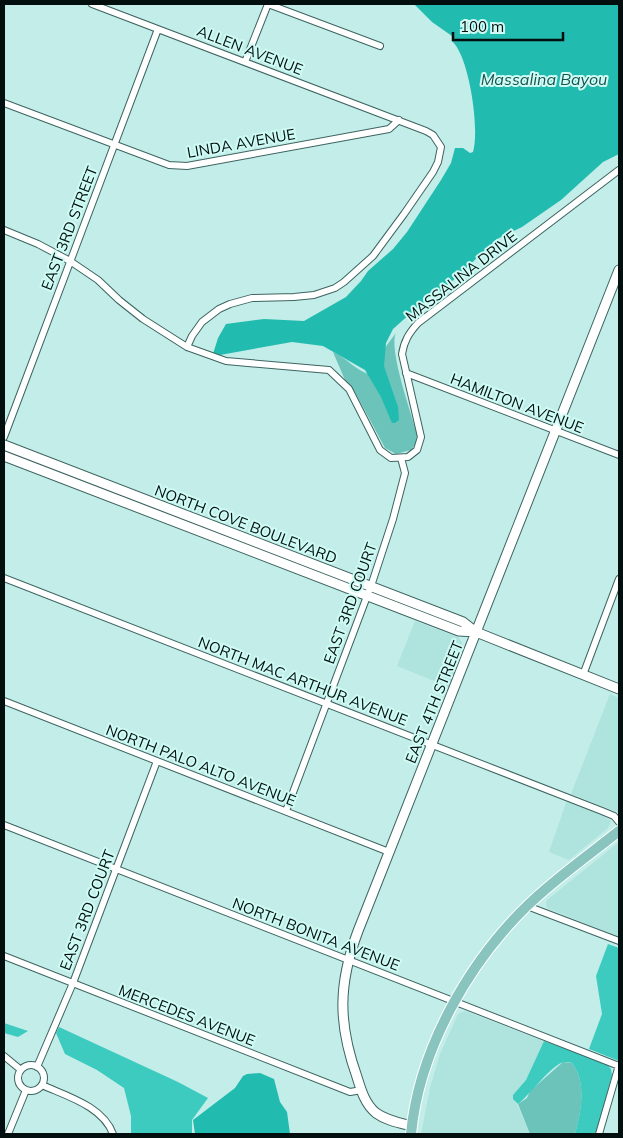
<svg xmlns="http://www.w3.org/2000/svg" width="623" height="1138" font-family="Mulish,sans-serif">
<rect width="100%" height="100%" fill="#c2ede8"/>
<path fill="#afe4de" d="M415 621 458 637 462 642 463 648 449 687 397 666Z
M610 694 619 698V813L571 794Z
M567 800 601 814 611 821 608 828 569 860 549 852Z
M619 842V937L547 908 546 904 547 900Z
M465 1011 544 1041 526 1080 513 1095 530 1134H421L430 1088 440 1054 458 1014Z"/>
<path fill="#6bc3ba" d="M396 333C388 349 412 415 417 435L416 443 411 450 396 454 385 448 356 394 345 380 333 352C347 358 357 372 372 375L381 353Z
M563 1062 572 1063C587 1082 581 1112 575 1134H530L518 1104 527 1098 530 1091Z"/>
<path fill="#3dcbc0" d="M608 944 619 948V1061L589 1049 602 1014 596 976Z
M4 1023 28 1031 18 1037 4 1033Z
M59 1027 178 1082 208 1098 192 1120V1134H131V1116L124 1088 97 1070 65 1054 56 1033Z
M544 1041 607 1064 611 1069 612 1075 596 1134H575C581 1112 587 1082 572 1063 570 1062 567 1062 564 1062 552 1064 529 1096 518 1104L513 1099V1095L526 1080Z"/>
<path fill="#22bbb0" d="M414 4H619V154L603 162 561 200 522 227 497 239 444 289 411 313 393 329 386 343 384 366 398 407 399 420 395 423H392L381 397 365 370 323 346 292 342 220 355 213 354 218 338 226 324 264 319 304 321 346 297 361 281 368 271 393 249 407 232 441 180 451 163 455 148H463L470 153 473 152C480 129 469 56 452 41V36L432 22Z
M260 1073 274 1079 280 1102 287 1112 290 1134H195L193 1120 235 1088 243 1076 247 1074Z"/>
<g fill="none" stroke-linecap="round" stroke-linejoin="round">
<defs>
<path id="street" d="M92 4 426 131 433 135 441 147 438 162 433 172 404 214 373 256 344 282 335 288 314 295 294 297 252 298 230 304 219 309 202 322 192 336 187 347
M268 4 380 46
M245 62 268 4
M4 103 169 165 187 166 389 129 399 120
M4 230 38 244 70 261 98 280 119 300 143 319 187 347 226 361 329 370 349 389 380 450 391 458 408 457 417 450 421 437 402 354C404 341 409 333 418 323L619 170
M406 373 619 455
M4 437 158 29
M4 578 602 811 614 816 619 822
M583 675 619 579
M4 701 389 852
M286 811 372 583 393 519 405 473 401 458
M4 825 619 1066
M527 906 619 941
M4 956 350 1092 362 1090
M4 1056 21 1070
M18 1078a13 13 0 1 1 26 0a13 13 0 1 1-26 0Z
M37 1067 73 983 157 761
M42 1085C66 1096 103 1106 113 1134
M8 1134 26 1090
M599 1134 619 1065"/>
<path id="secondary" d="M4 445 463 622 476 632 619 689
M4 456 459 631 476 632
M412 1126C400 1123 387 1121 376 1113 365 1104 361 1090 357 1077 338 1024 338 984 358 931L619 270"/>
<path id="primary" d="M411 1134C419 1050 468 963 528 905 556 878 589 855 619 831"/>
</defs>
<use href="#street" stroke="#3d6460" stroke-width="8"/>
<use href="#secondary" stroke="#3d6460" stroke-width="11"/>
<use href="#primary" stroke="#fff" stroke-width="12"/>
<use href="#street" stroke="#fff" stroke-width="6"/>
<use href="#secondary" stroke="#fff" stroke-width="9"/>
<use href="#primary" stroke="#89c4bf" stroke-width="10"/>
</g>
<g text-anchor="middle" dominant-baseline="central" stroke-width="4" stroke-linejoin="round" paint-order="stroke">
<g font-size="15" fill="#020f0e" stroke="#cffbf5">
<text transform="translate(250 50) rotate(21)">ALLEN AVENUE</text>
<text transform="translate(241 143) rotate(-10)">LINDA AVENUE</text>
<text transform="translate(69 228) rotate(-69)">EAST 3RD STREET</text>
<text transform="translate(461 276) rotate(-38)">MASSALINA DRIVE</text>
<text transform="translate(517 403) rotate(21)">HAMILTON AVENUE</text>
<text transform="translate(246 524) rotate(21)">NORTH COVE BOULEVARD</text>
<text transform="translate(350 603) rotate(-70)">EAST 3RD COURT</text>
<text transform="translate(303 681) rotate(21)">NORTH MAC ARTHUR AVENUE</text>
<text transform="translate(434 702) rotate(-68)">EAST 4TH STREET</text>
<text transform="translate(201 765) rotate(21)">NORTH PALO ALTO AVENUE</text>
<text transform="translate(87 910) rotate(-69)">EAST 3RD COURT</text>
<text transform="translate(316 934) rotate(21)">NORTH BONITA AVENUE</text>
<text transform="translate(187 1015) rotate(21)">MERCEDES AVENUE</text>
</g>
<g font-size="16" font-style="italic" fill="#18524d" stroke="#cffbf5">
<text x="544" y="79">Massalina Bayou</text>
</g>
</g>
<rect width="623" height="1138" fill="none" stroke="#020f0e" stroke-width="10"/>
<path d="M453 32v8h110v-8" fill="none" stroke="#020f0e" stroke-width="2.5"/>
<text x="460" y="32" font-size="15" fill="#020f0e" stroke="#cffbf5" stroke-width="4" paint-order="stroke">100 m</text>
</svg>
